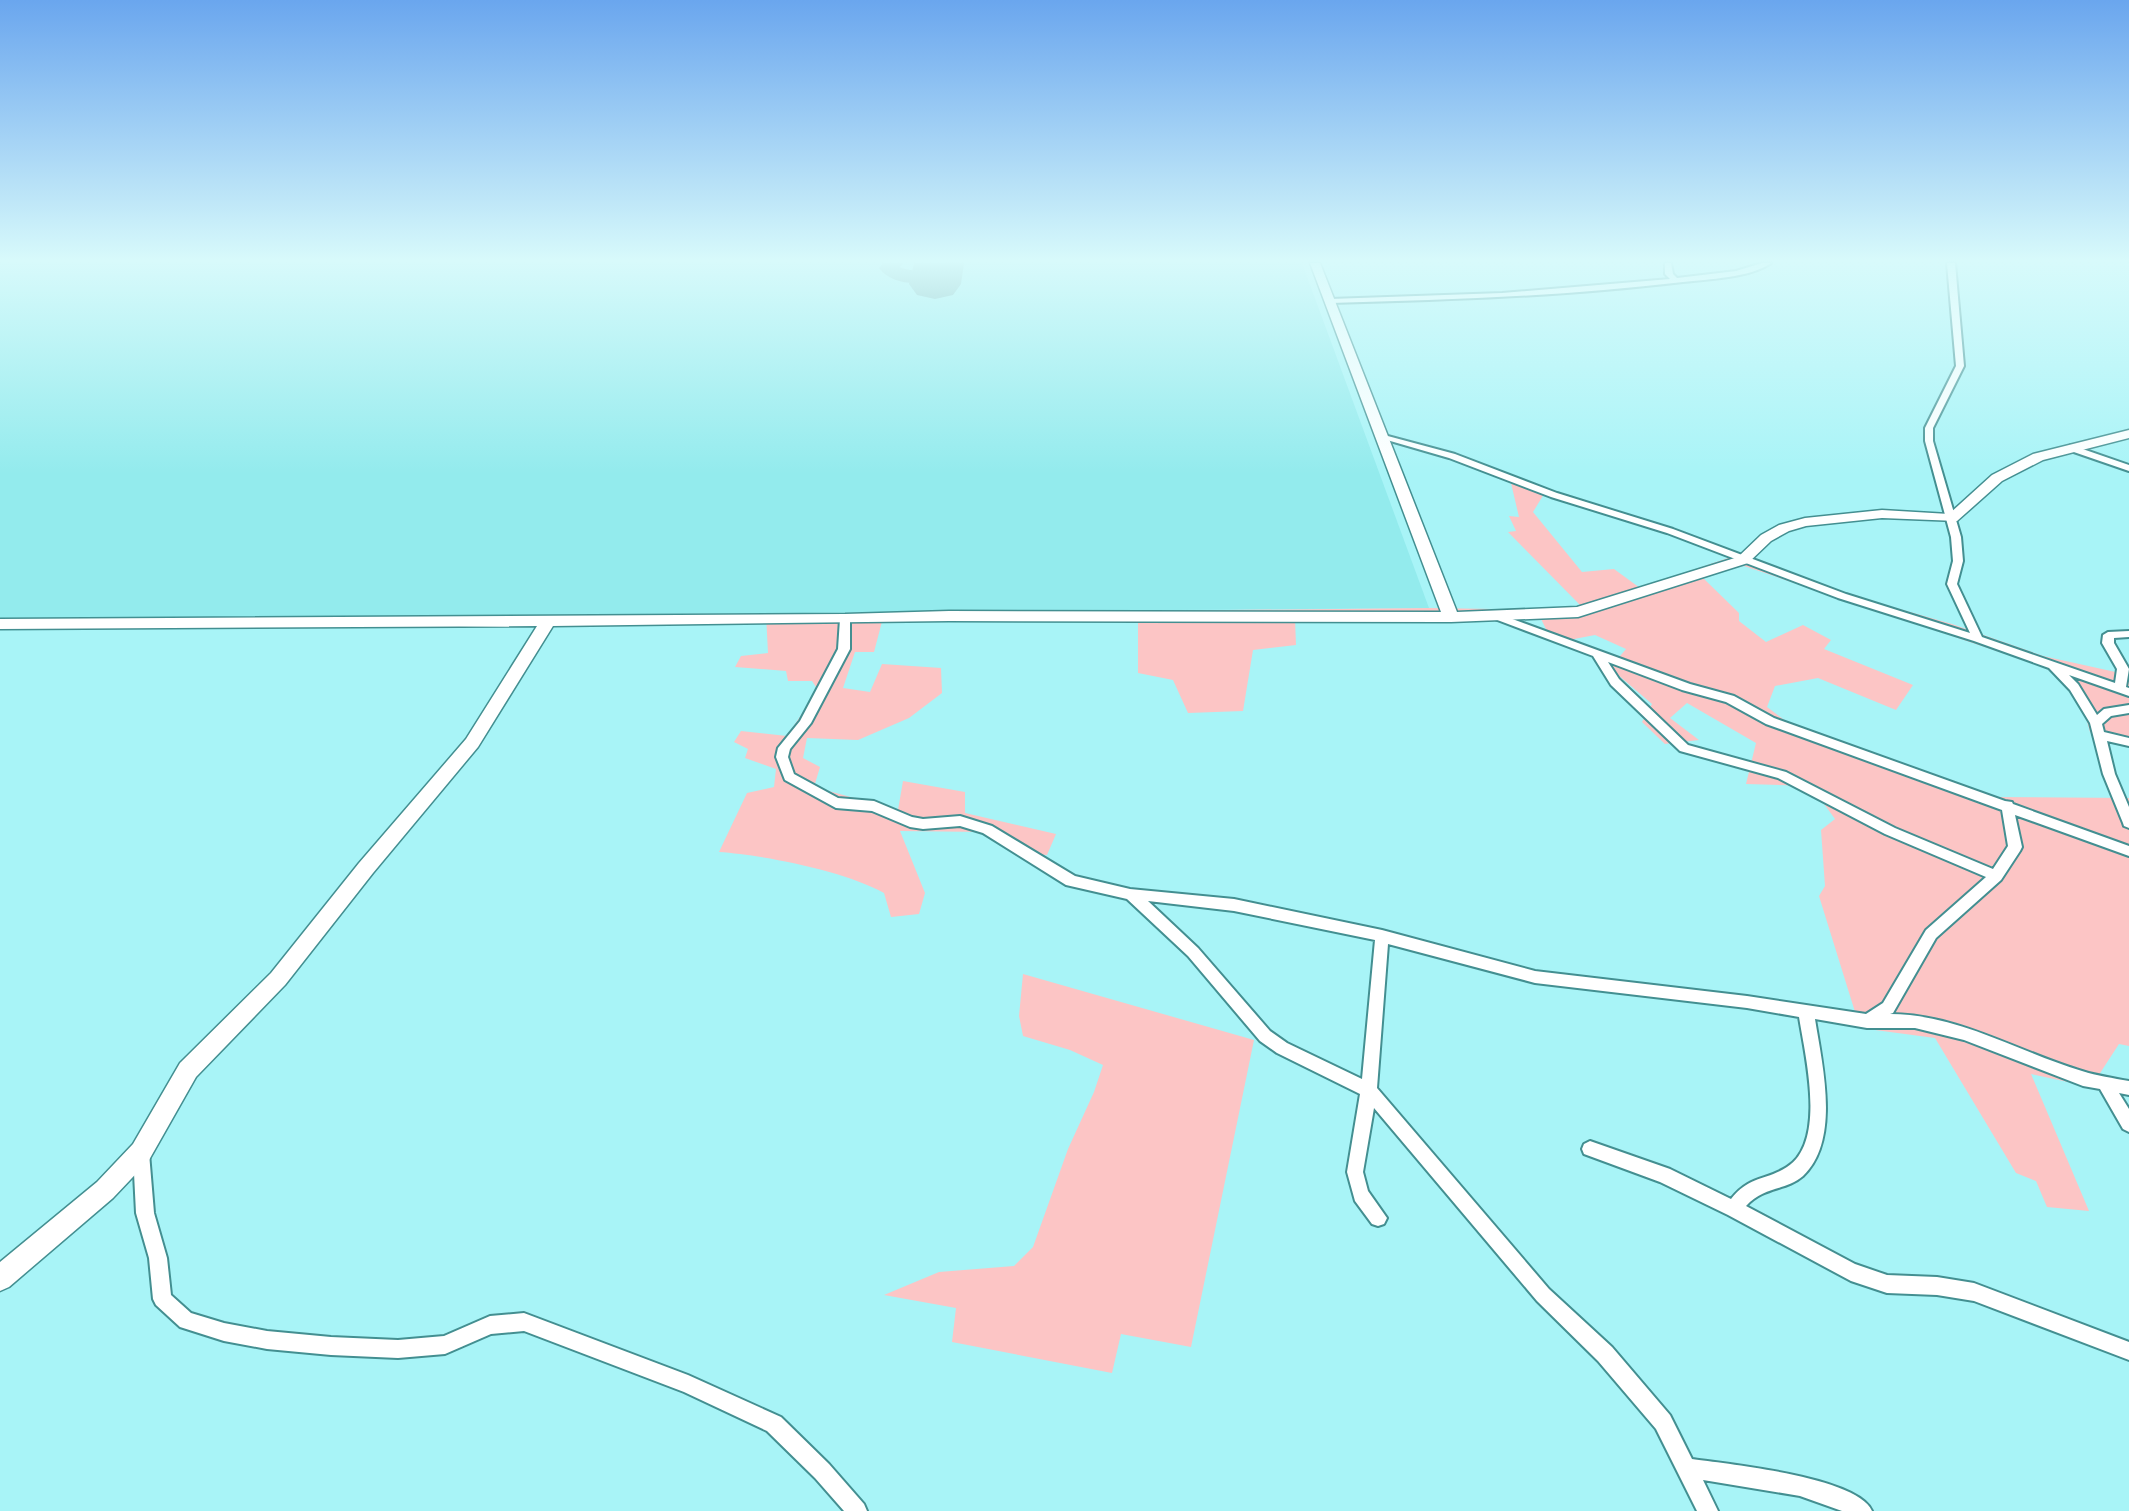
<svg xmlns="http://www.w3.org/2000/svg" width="2129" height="1511" font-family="'Noto Sans',sans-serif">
<rect width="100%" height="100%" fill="#a8f4f7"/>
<path fill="#93ebed" d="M0 263H1302L1429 608 0 619Z"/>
<path fill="#fcc5c5" d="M1511 483 1544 494 1533 512 1582 572 1614 569 1640 588 1737 555 1850 595 1952 624 2043 656 2129 675V741L2090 732 2082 703 2053 670 1744 566 1719 570 1702 577 1739 613V621L1766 642 1803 625 1831 640 1824 649 1913 685 1896 710 1818 678 1775 686 1767 707 1811 740 1990 797 2129 798V1046L2119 1044 2091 1087 2031 1074 2089 1211 2047 1207 2036 1181 2016 1173 1935 1038 1860 1028 1819 896 1825 886 1821 830 1835 819 1811 786 1746 784 1756 743 1687 703 1670 718 1699 740 1665 744 1642 722 1652 704 1610 668 1626 649 1595 635 1553 643 1540 617 1295 619 1296 645 1253 650 1243 711 1188 713 1173 680 1138 673V611L1429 608 1565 610 1580 605 1508 532 1516 531 1509 516 1519 517Z
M766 614H884L874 652H855L843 688 870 692 882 664 941 668 942 693 909 718 858 740 807 738 803 758 820 767 814 787 898 810 903 781 965 792V813L1056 834 1047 855 1020 853 984 832 900 831 925 893 919 914 891 917 884 893C845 871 764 855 719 852L747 793 774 787 776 769 745 758 748 749 734 742 741 731 787 736 818 690 812 681H788L786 671 735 667 741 656 768 653Z
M1023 974 1254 1040 1191 1347 1121 1334 1112 1373 952 1342 956 1308 884 1295 939 1272 1014 1266 1033 1247 1068 1149 1094 1092 1103 1065 1070 1050 1023 1036 1019 1016Z"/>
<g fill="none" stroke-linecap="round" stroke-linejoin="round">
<path fill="#66a0a2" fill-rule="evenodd" d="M883 263H903L900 267C918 275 929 265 945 263 950 262 957 263 963 263 946 285 897 292 879 268Z"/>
<path fill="#66a0a2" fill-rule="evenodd" d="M914 263H964L961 284 953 295 935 299 917 295 909 284Z"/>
<defs>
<path id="street" d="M1665 263H1671L1673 274 1677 278 1736 271 1762 263H1771C1750 278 1708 279 1683 282 1566 296 1448 300 1330 303L1326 301 1330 299 1502 293 1670 279 1665 274Z
M1947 263H1955L1964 366 1933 428V441L1961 537 1963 561 1957 584 1982 637 2115 683 2117 669 2102 643 2103 635 2108 632 2129 631V637L2114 638V643L2129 669 2126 687 2129 688V696L2069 675 2078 684 2097 715 2104 709 2129 705V713L2111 716 2102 724 2104 732 2129 738V746L2107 741 2115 774 2129 807V828L2124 826 2123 823 2103 774 2090 723 2070 690 2049 668 1974 641 1838 598 1667 533 1551 497 1449 458 1380 438 1384 435 1455 454 1557 493 1673 529 1846 594 1970 633 1947 584 1953 561 1951 537 1925 441V428L1956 366Z
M2071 445 2129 465V471L2068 450 2066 448Z
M1496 613 1690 684 1734 696 1774 718 2005 801 2012 802 2013 804 2129 846V856L2015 815 2022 847 2020 851 2001 880 1936 938 1893 1013 1890 1014C1958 1014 2018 1052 2082 1071 2097 1076 2113 1078 2129 1081V1095L2119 1093 2129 1109V1132L2123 1129 2100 1089 2083 1086 1964 1040 1915 1028H1867L1815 1019C1822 1064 1841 1140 1803 1176 1786 1191 1764 1186 1746 1206L1855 1264 1887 1275 1937 1277 1974 1283 2129 1342V1360L1974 1301 1937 1295 1887 1293 1851 1281 1728 1215 1660 1182 1584 1154 1582 1149 1584 1144 1590 1141 1670 1169 1731 1199C1750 1175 1765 1181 1787 1167 1827 1142 1805 1055 1799 1017L1747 1008 1535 983 1388 944 1377 1088 1549 1289 1612 1347 1670 1415 1692 1459C1728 1464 1858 1477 1872 1511H1842L1800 1496 1703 1480 1718 1511H1697L1656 1429 1598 1361 1537 1301 1374 1108 1363 1172 1368 1191 1387 1218 1384 1224 1378 1226 1372 1224 1355 1201 1347 1172 1360 1094 1277 1053 1260 1041 1188 956 1127 899 1066 885 983 833 960 826 923 829 910 827 872 811 836 808 785 780 776 757 778 748 800 721 838 649 840 619 845 616 850 619V649L811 723 790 749 788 757 794 774 838 798 874 801 912 817 923 819 960 816 992 826 1075 876 1130 889 1234 899 1382 930 1535 971 1747 996 1866 1014 1883 1003 1926 930 1986 877 1885 834 1778 778 1680 751 1611 685 1593 656 1492 618 1491 616ZM1608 662 1682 690 1726 702 1766 724 2002 810 2008 846 1993 869 1895 828 1786 772 1688 745 1619 679ZM1148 901 1234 911 1375 940 1362 1079 1287 1043 1270 1031 1198 948Z
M141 1145 147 1147 149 1153 154 1213 167 1258 171 1295 191 1313 224 1323 267 1331 331 1337 398 1340 444 1336 490 1316 524 1313 688 1375 781 1417 829 1464 864 1504 867 1511H844L815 1478 767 1431 684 1392 524 1331 491 1334 445 1354 398 1358 331 1355 267 1349 224 1341 180 1327 156 1305 153 1299 149 1258 136 1213 133 1153 135 1147Z"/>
<path id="secondary" d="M1310 263H1320L1457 612 1577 607 1738 557 1761 535 1779 525 1805 518 1882 510 1949 514 1992 475 2033 454 2129 430V438L2043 460 2002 481 1957 521 1882 518 1806 526 1789 531 1771 541 1748 563 1578 617 1451 622 949 621 553 626 478 747 373 873 285 985 196 1077 149 1160 113 1198 9 1287 0 1291V1262L97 1182 133 1144 180 1063 271 973 359 863 466 739 537 626 0 629V619L845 614 949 611 1441 612Z"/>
</defs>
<use href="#street" stroke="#438f91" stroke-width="4"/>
<use href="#secondary" stroke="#438f91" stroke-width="3"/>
<use href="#street" fill="#fff" fill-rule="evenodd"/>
<use href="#secondary" fill="#fff" fill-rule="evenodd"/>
</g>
<linearGradient id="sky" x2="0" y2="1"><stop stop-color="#6aa6ee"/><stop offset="0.55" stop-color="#d8fafb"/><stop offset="1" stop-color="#d8fafb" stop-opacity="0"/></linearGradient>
<rect width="2129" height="474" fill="url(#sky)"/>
</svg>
